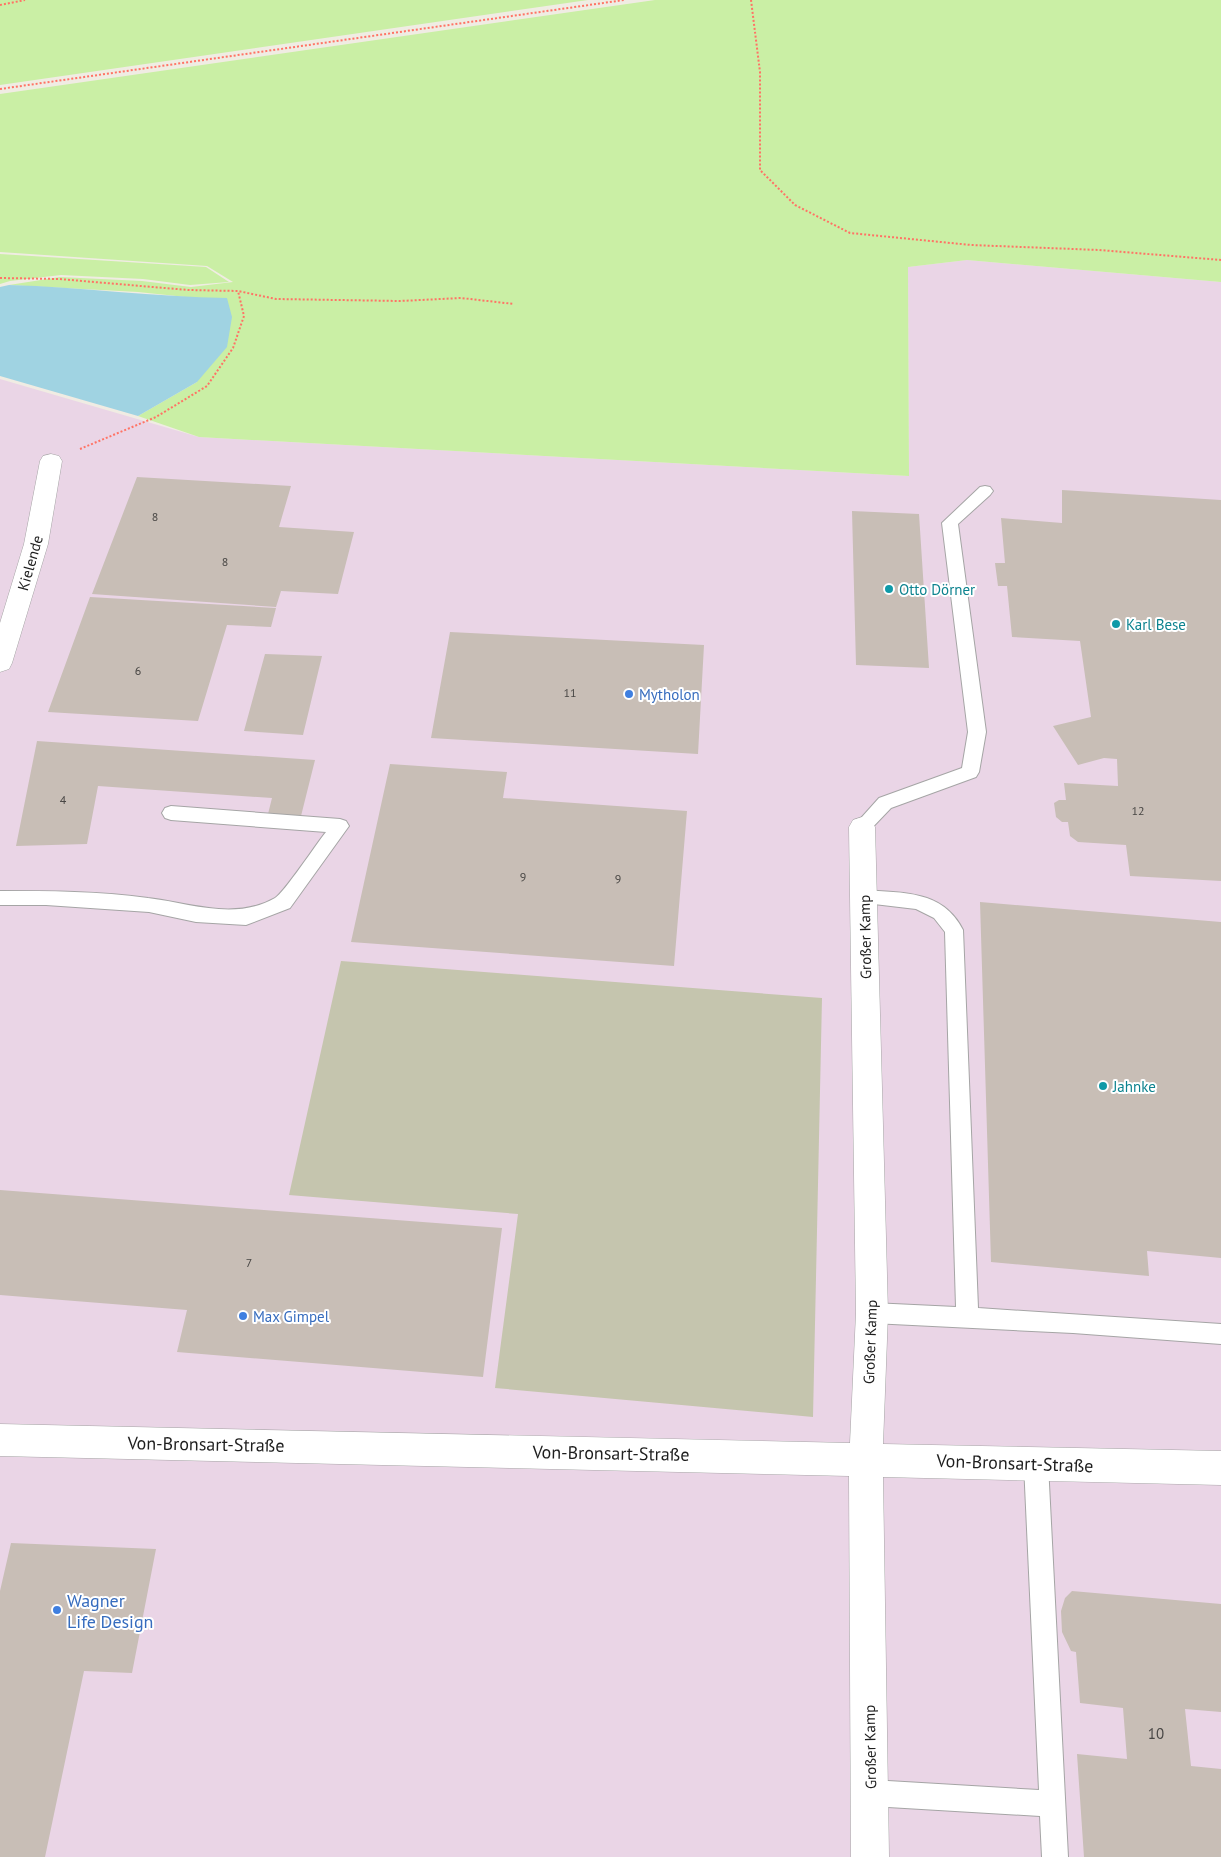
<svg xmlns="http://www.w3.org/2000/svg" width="1221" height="1857" font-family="'PT Sans',sans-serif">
<rect width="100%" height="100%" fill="#f0ece3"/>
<path fill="#ead5e6" d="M967 260 1221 282V1857H0V379L199 437 909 476 908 267Z"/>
<path fill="#c5c5ae" d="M341 961 822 998 813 1417 495 1388 518 1214 289 1195Z"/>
<path fill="#caefa5" d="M0 0H588L0 85Z
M655 0H1221V282L967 260 908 267 909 476 199 437 138 416 197 382 186 297 138 292 9 285 60 277 142 281 191 287 233 282 207 266 0 252V94Z
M0 254 206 267 229 282 190 285 143 279 61 275 10 281 0 284Z"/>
<path fill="#a0d3e2" d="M9 285C82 287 155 297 227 298L232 317 227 347 197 382 138 416 0 376V287Z"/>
<path fill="#c8beb6" d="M137 477 291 486 279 527 354 532 338 594 281 591 276 607 92 594Z
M1062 490 1221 500V881L1130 876 1126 845 1078 842 1070 836 1068 822H1062L1056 817 1054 803 1059 800H1066L1064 783 1118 786 1117 759 1104 758 1078 765 1053 726 1091 717 1080 641 1012 637 1007 586H998L995 563H1005L1001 518 1062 523Z
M852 511 919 514 929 668 856 665Z
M90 597 276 608 271 627 227 625 198 721 48 712Z
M450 632 704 645 698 754 431 738Z
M265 654 322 656 303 735 244 731Z
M37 741 315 760 301 816 268 814 272 798 98 786 87 844 16 846Z
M390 764 507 772 503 798 687 811 674 966 351 942Z
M980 902 1221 922V1258L1147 1251 1149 1276 991 1262Z
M0 1190 502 1228 483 1377 177 1352 187 1310 0 1295Z
M11 1543 156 1549 132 1673 84 1671 45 1857H0V1591Z
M1072 1591 1221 1604V1712L1185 1709 1191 1766 1221 1769V1857H1084L1077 1754 1127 1759 1123 1708 1080 1703 1076 1652 1071 1651 1062 1632 1061 1611 1065 1598Z"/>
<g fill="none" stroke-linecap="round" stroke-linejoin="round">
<defs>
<path id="lane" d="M985 486 990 487 993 491 990 495 958 524 986 732 979 772 976 777 891 808 868 832 862 834 856 832 853 827 879 798 962 768 968 732 942 523 980 487Z
M171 806 340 819 346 821 349 826 290 908 246 925 196 922 149 912 46 905H0V891C49 891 100 891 148 898 190 903 235 921 275 898 284 893 317 843 326 832L171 820 165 818 162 813 165 808Z
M864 890C903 893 943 890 963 930L978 1308 1221 1324V1344L1073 1333 872 1323 864 1320 861 1313 864 1306 872 1303 956 1307 945 932 934 918 916 909 857 902 855 897 857 892Z
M1036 1453 1044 1456 1048 1464 1068 1857H1042L1040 1816 871 1806 862 1802 858 1793 862 1784 871 1780 1039 1790 1024 1464 1028 1456Z"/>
<path id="street" d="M51 454 59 456 62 461 48 544 12 663 9 669 0 672V623L24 544 40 461 43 456Z
M862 817 871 820 875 827 888 1313 883 1444 1221 1451V1485L883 1477 889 1857H851L849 1476 0 1456V1424L850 1443 856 1313 849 827 853 820Z"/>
</defs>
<use href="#lane" stroke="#a5a5a5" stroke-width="2"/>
<use href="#street" stroke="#a5a5a5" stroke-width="1"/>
<path stroke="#ff7365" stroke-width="2" stroke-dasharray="2 2" stroke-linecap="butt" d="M751 0 760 72V170L795 205 850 233 971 245 1099 250 1221 260
M0 5 25 0
M0 89 624 0
M0 278 59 279 188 290 238 291 276 299 400 301 461 298 514 304
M80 449 156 417 207 386 233 348 244 316 238 291"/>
<use href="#lane" fill="#fff" fill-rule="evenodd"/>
<use href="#street" fill="#fff" fill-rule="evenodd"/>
</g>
<g fill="#0f9aa8" stroke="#fff" stroke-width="2">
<circle cx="889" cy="589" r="5"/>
<circle cx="1116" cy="624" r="5"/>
<circle cx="1103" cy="1086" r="5"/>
</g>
<g fill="#3f7fe0" stroke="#fff" stroke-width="2">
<circle cx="629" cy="694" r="5"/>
<circle cx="243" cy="1316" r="5"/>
<circle cx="57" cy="1610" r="5"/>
</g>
<g text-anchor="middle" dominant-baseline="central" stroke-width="4" stroke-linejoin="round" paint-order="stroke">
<g font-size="12" fill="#484644">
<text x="155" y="516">8</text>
<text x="225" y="561">8</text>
<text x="138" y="670">6</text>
<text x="570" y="692">11</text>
<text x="63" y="799">4</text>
<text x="1138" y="810">12</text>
<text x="523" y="876">9</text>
<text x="618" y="878">9</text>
<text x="249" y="1262">7</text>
</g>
<g font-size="15" fill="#1e1e1e" stroke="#fff">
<text transform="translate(30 563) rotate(-74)">Kielende</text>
<text transform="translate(865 937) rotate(-91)">Großer Kamp</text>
<text transform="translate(870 1342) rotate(-88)">Großer Kamp</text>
<text transform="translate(870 1747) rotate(-91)">Großer Kamp</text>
</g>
<g font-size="15" fill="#0d838f" stroke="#fff" text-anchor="start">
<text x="899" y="589">Otto Dörner</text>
<text x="1126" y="624">Karl Bese</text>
<text x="1113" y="1086">Jahnke</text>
</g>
<g font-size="15" fill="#366cbe" stroke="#fff" text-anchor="start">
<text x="639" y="694">Mytholon</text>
<text x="253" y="1316">Max Gimpel</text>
</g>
<g font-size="15" fill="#484644">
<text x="1156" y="1733">10</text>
</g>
<g font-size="18" fill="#1e1e1e" stroke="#fff">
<text transform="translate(206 1444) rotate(1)">Von-Bronsart-Straße</text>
<text transform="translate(611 1453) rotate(1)">Von-Bronsart-Straße</text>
<text transform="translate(1015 1463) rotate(2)">Von-Bronsart-Straße</text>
</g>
<g font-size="18" fill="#366cbe" stroke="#fff" text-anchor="start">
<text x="67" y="1600">Wagner<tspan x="67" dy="21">Life Design</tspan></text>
</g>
</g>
</svg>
